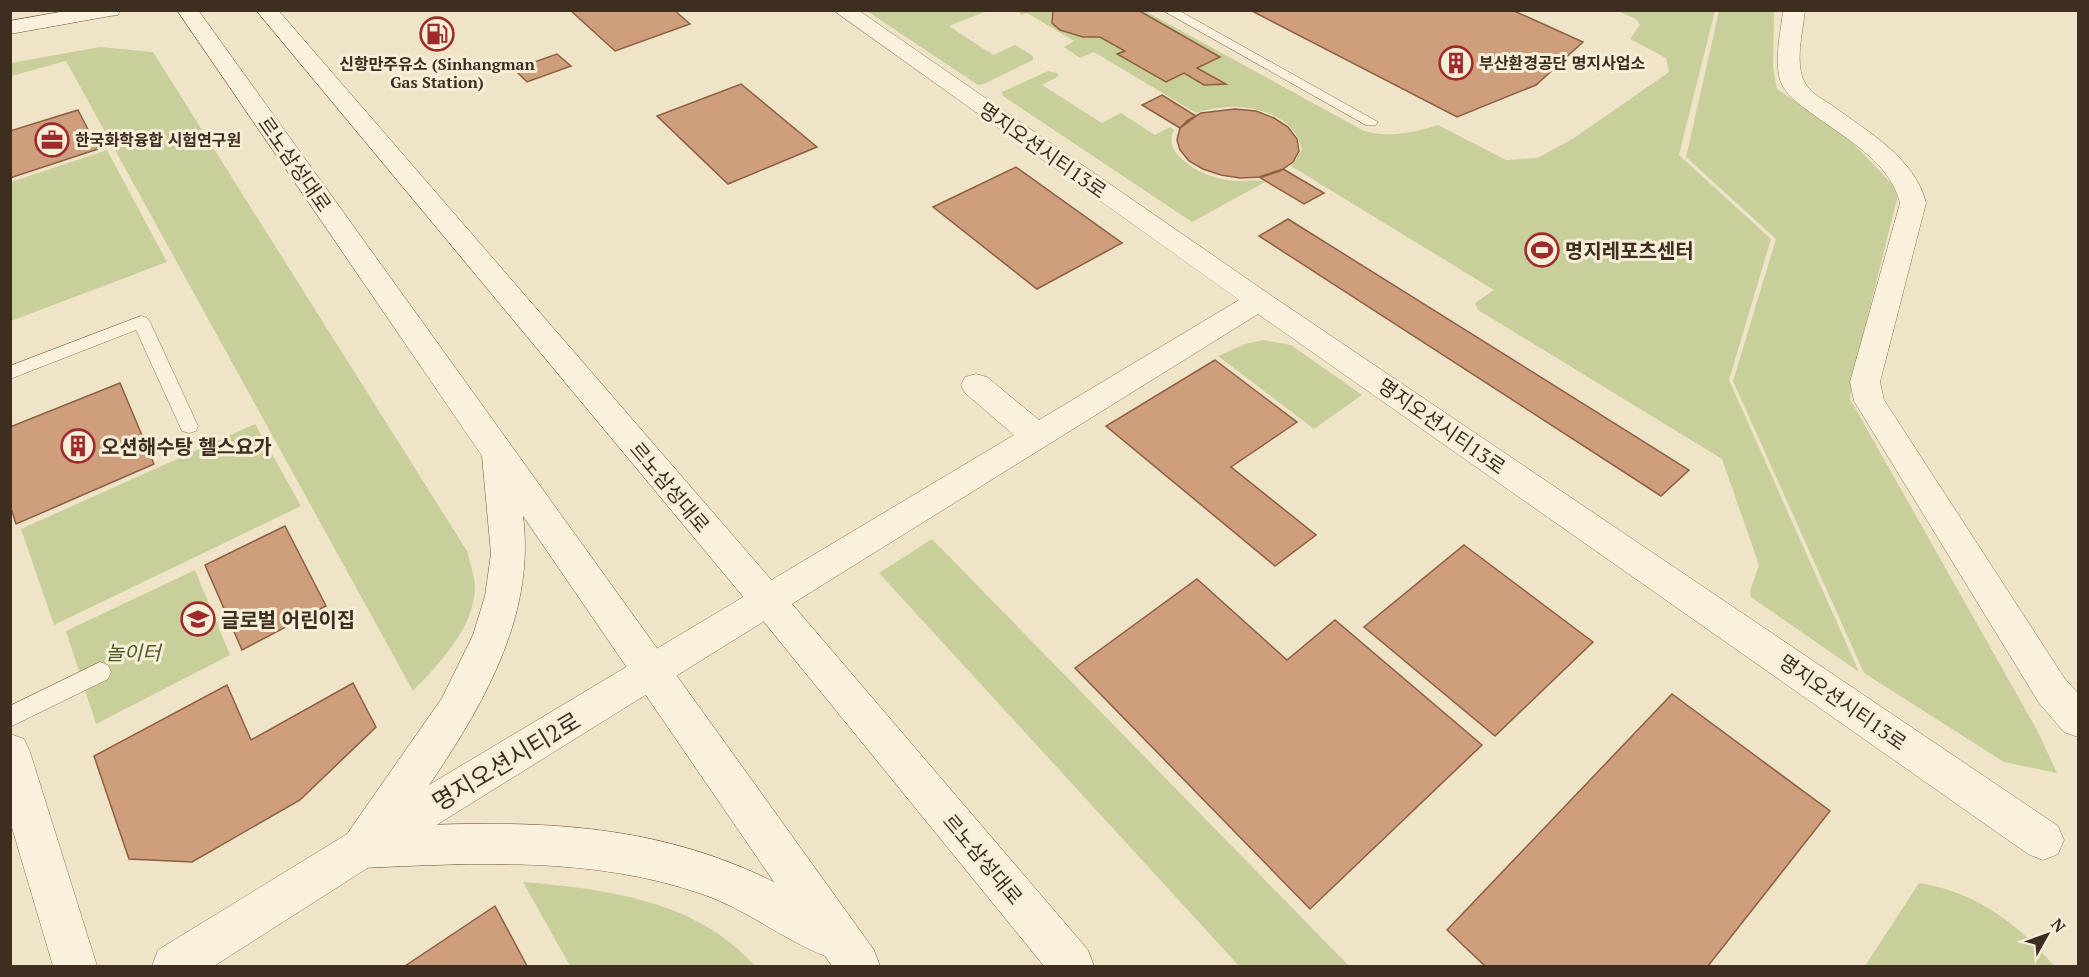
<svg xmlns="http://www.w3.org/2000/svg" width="2089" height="977" font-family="'PT Serif','Noto Sans KR',serif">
<rect width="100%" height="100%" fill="#f0e4c8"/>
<path fill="#c9cf9b" d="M867 11H987L949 26 993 55 1015 45 1033 56V60L984 84 978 85Z
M1018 11H1145L1364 131C1390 138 1412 133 1438 125L1506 160 1537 158 1574 138 1669 72 1666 58 1630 39 1640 25 1636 19 1618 11H1715L1679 155 1771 239 1729 380 1859 672 1751 597 1750 591 1759 565 1722 459 1478 310 1475 303 1494 290 1291 166 1302 150C1293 106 1231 100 1196 113L1094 52 1080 58 1064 47 1074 41 1027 13 1022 15Z
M1719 11H1774L1773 67 1777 89 1844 134 1899 191 1852 379 1850 399 2037 730 2057 773 2004 762 1864 673 1733 381 1776 239 1686 157Z
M100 47 153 52 467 551C470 563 475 576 475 588 474 628 439 664 413 691L66 61 11 76V63Z
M1048 71 1057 73 1059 76 1042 85 1102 123 1121 113 1155 135 1170 127 1174 130C1169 139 1172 148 1178 155 1194 173 1219 181 1242 181 1250 181 1257 179 1265 182L1192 222 1003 96 1002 92Z
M107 150 167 262 11 321V182Z
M1263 340 1291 345 1362 395 1314 429 1218 356 1245 344Z
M255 424 301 506 54 625 21 529Z
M932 539 1349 966H1239L879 573Z
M195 570 230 655 96 724 66 631Z
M523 882C605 889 697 900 755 966H570Z
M1919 883C1974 891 2019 924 2054 966H1865Z"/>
<path fill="#cf9f7d" stroke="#8d5f41" stroke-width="1.5" d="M570 10H674L690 24 615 51Z
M1053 10H1138L1220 57 1197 68 1226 84 1204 85 1184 73 1166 82 1117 54 1125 51 1100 37H1083L1060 30 1052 23Z
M1250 10H1512L1583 42 1536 85 1457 117Z
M557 54 571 66 527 82 514 69Z
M741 84 817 147 728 184 657 116Z
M1162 95 1196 116 1180 128 1142 105Z
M1235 109 1256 111 1274 118 1288 127 1297 139 1299 151 1293 162 1280 171 1262 177 1240 178 1221 175 1203 169 1189 161 1180 150 1177 140 1180 128 1188 120 1201 113Z
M78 110 98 149 10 178V131Z
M1016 167 1122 243 1037 289 933 207Z
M1283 169 1324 193 1304 204 1259 177Z
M1288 219 1689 470 1661 496 1259 236Z
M1215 360 1297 422 1231 467 1316 535 1275 566 1106 426Z
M120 383 154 464 16 524 10 505V427Z
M285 526 326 606 242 650 205 565Z
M1464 545 1593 642 1495 736 1364 627Z
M1197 579 1287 660 1335 620 1482 745 1310 909 1075 668Z
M353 683 376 727 300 800 192 862 129 859 94 756 227 685 251 740Z
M1672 694 1830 811 1708 966H1485L1447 930Z
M495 906 527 966H405Z"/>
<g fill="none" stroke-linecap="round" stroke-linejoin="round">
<defs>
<path id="service" d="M1162 10H1178L1378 122 1376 125H1366Z
M141 316 147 318 150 322 198 426 196 431 189 433 182 431 136 330 10 379V366Z
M100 662 108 665 111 672 108 679 10 727V706Z"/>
<path id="minor" d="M833 10H858L1269 294 2058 826 2064 840 2058 854 2043 860 2028 854 1258 314 377 862 214 966H152L158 950 347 834 1014 435 965 393 961 385 965 377 976 374 987 377 1039 420 1239 300Z
M1783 10H1805C1803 32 1794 63 1805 83 1810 93 1824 100 1833 106 1868 132 1915 158 1926 203L1880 382 1884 400 2065 679 2078 693V737L2064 732 2039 703 1854 401 1850 382 1900 203C1890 161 1843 137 1811 113 1799 104 1785 95 1780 80 1774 58 1781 33 1783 10Z
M10 734 24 739 30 752 97 966H53L10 821Z"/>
<path id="secondary" d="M71 10H120L118 15 110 16 10 34V21Z
M177 10H198L874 950 880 966H832L825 956C782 939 746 909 702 894 592 856 476 863 362 868L347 862 341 848 347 834 442 698 473 635 485 596 491 554 482 456ZM523 516 774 882C654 822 533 820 401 826 464 735 538 632 523 516Z
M256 10H278L781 591 1088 950 1094 966H1044L755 611Z"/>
</defs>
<use href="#service" stroke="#8d765c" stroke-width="1"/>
<use href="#minor" stroke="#8d765c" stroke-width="1"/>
<use href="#secondary" stroke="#6f573f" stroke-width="1"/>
<use href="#service" fill="#faf1dc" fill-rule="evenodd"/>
<use href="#minor" fill="#faf1dc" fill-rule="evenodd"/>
<use href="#secondary" fill="#faf1dc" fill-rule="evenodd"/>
</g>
<defs>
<symbol id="fuel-ring" viewBox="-11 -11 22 22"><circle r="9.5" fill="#f7eed8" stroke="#9e2a2b" stroke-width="1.5"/><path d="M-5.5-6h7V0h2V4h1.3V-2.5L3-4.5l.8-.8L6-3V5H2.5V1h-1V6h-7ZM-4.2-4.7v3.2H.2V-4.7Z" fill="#9e2a2b"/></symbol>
<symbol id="building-ring" viewBox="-11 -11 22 22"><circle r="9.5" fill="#f7eed8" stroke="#9e2a2b" stroke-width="1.5"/><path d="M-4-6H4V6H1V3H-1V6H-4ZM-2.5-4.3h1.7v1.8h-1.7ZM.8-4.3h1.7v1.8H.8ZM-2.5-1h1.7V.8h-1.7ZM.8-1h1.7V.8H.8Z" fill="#9e2a2b"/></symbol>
<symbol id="office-ring" viewBox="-11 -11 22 22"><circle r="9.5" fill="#f7eed8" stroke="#9e2a2b" stroke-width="1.5"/><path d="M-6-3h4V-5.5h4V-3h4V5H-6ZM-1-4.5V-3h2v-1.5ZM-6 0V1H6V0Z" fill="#9e2a2b"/></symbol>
<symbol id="stadium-ring" viewBox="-11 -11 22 22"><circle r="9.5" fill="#f7eed8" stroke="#9e2a2b" stroke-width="1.5"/><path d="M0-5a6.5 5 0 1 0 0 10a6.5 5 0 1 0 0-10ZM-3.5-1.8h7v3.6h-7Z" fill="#9e2a2b"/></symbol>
<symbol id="school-ring" viewBox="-11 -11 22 22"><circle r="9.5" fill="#f7eed8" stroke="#9e2a2b" stroke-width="1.5"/><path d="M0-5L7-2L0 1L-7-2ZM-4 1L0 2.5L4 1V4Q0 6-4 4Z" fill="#9e2a2b"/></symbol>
</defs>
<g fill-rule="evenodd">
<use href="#fuel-ring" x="418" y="15" width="38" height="38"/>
<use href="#building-ring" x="1437" y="44" width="38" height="38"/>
<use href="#office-ring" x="33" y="121" width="38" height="38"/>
<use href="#stadium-ring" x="1523" y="231" width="38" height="38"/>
<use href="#building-ring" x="59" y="427" width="38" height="38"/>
<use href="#school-ring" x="179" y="600" width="38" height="38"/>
</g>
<g text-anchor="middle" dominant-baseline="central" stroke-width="6" stroke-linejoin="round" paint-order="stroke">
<g font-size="16" font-weight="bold" fill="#3d2e20" stroke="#f7eed8" text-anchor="start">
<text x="1479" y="63">부산환경공단 명지사업소</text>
<text x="437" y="64" text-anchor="middle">신항만주유소 (Sinhangman<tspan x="437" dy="18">Gas Station)</tspan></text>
<text x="75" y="140">한국화학융합 시험연구원</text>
</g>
<g font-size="20" fill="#3d2e20" stroke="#f7eed8">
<text transform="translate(1043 150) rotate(35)">명지오션시티13로</text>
<text transform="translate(295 164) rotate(55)">르노삼성대로</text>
<text transform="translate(1442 426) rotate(35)">명지오션시티13로</text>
<text transform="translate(670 487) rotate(50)">르노삼성대로</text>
<text transform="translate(1843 702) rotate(35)">명지오션시티13로</text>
<text transform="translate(983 859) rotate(50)">르노삼성대로</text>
</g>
<g font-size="20" font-weight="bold" fill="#3d2e20" stroke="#f7eed8" text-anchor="start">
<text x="1565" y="250">명지레포츠센터</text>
<text x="101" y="446">오션해수탕 헬스요가</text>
<text x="221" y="619">글로벌 어린이집</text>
</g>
<g font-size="20" font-style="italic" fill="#4d5a26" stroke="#f7eed8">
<text x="133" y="652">놀이터</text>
</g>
<g font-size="24" fill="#3d2e20" stroke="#f7eed8">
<text transform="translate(506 761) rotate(-31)">명지오션시티2로</text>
</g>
</g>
<rect width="2089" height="977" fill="none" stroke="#3d2e20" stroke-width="24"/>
<g transform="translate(2047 935) rotate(50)" stroke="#f7eed8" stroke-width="4.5" paint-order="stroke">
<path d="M0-4.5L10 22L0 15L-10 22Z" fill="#3d2e20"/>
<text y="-9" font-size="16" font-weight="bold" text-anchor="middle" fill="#3d2e20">N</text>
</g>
</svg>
